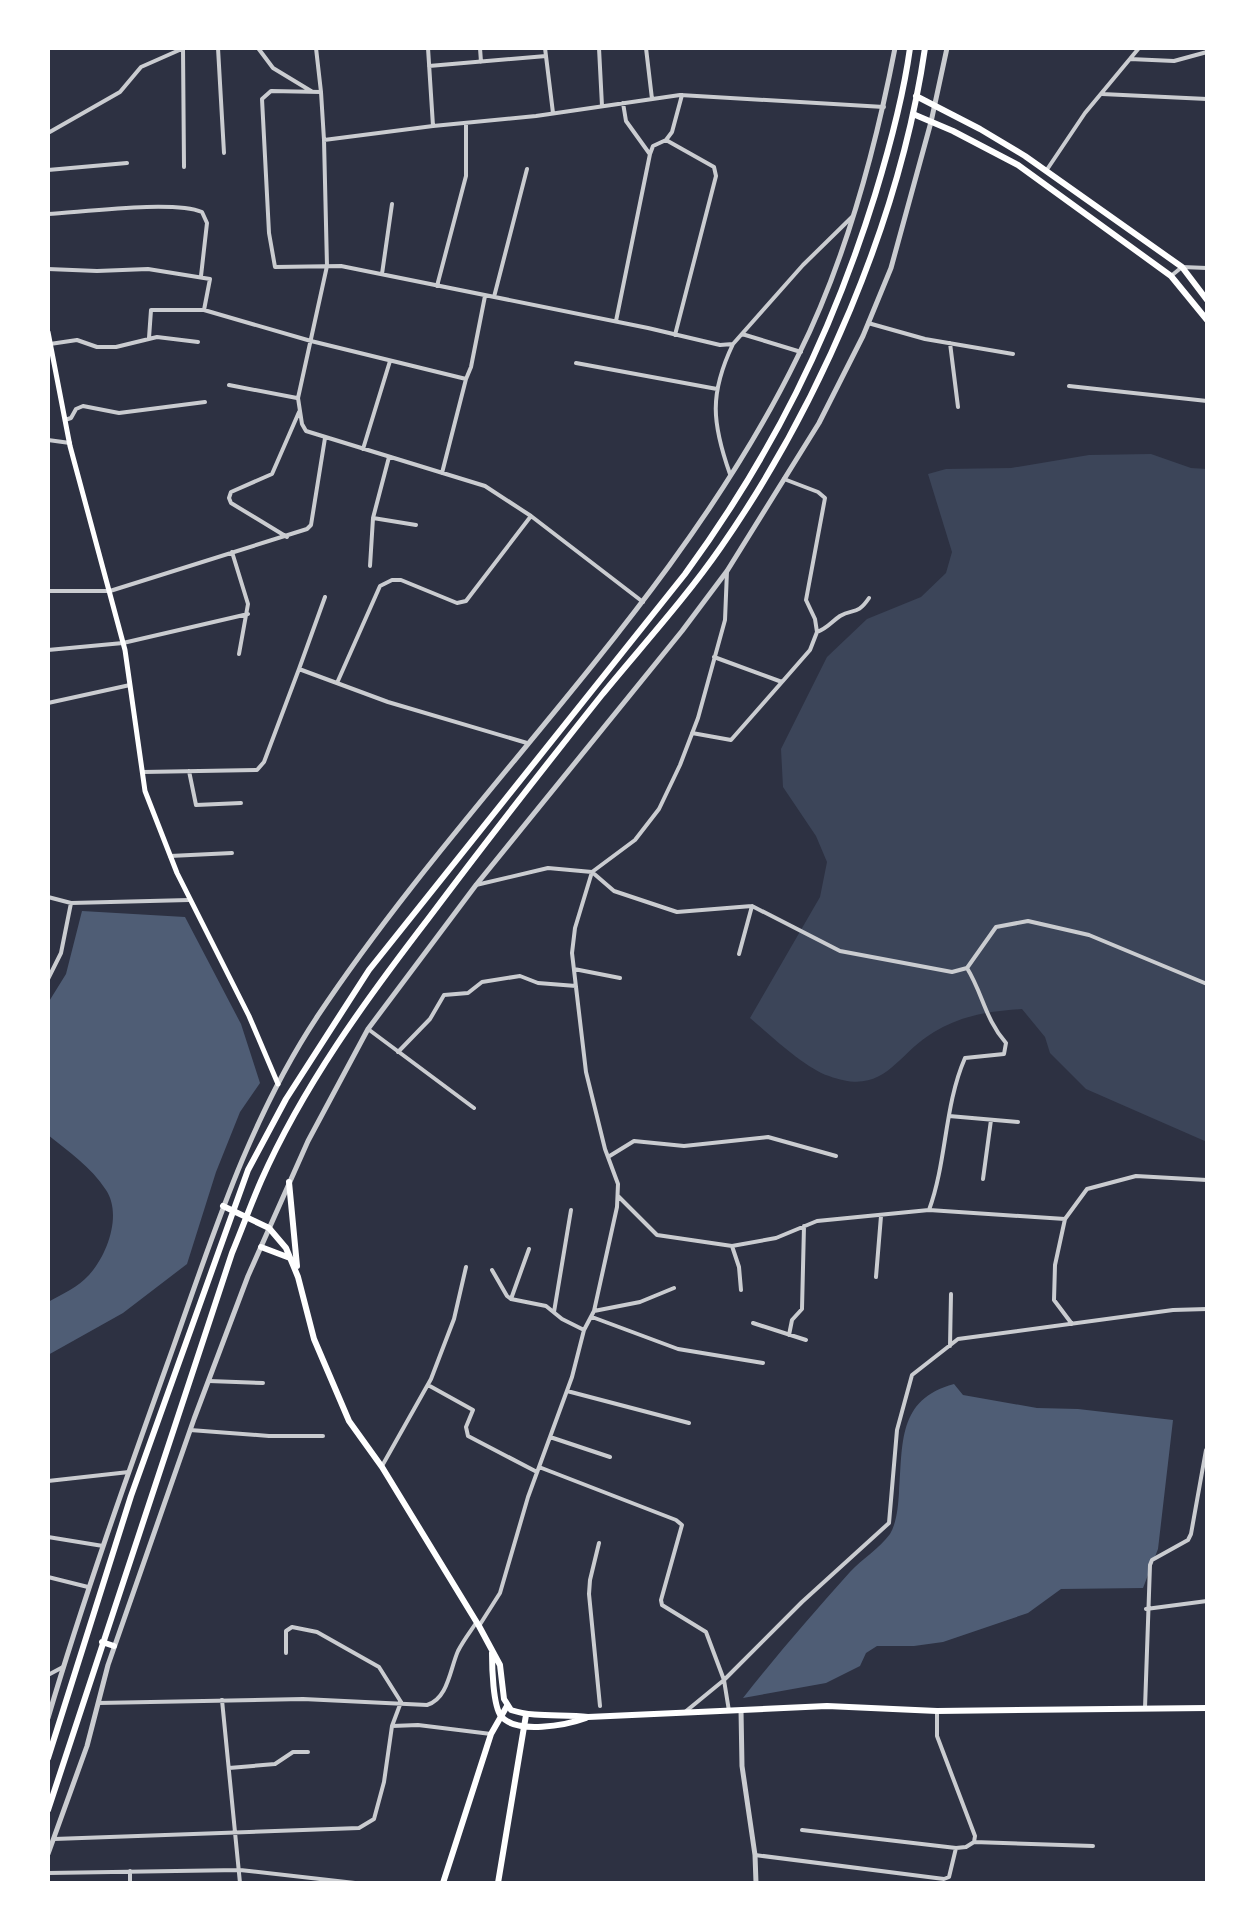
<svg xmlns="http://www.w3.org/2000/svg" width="1255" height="1931" font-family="'Open Sans',sans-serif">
<rect width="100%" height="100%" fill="#2d3142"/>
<path fill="#3c4559" d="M1151 454 1191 468 1207 469V1142L1086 1089 1050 1053 1045 1037 1022 1009C991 1011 962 1015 934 1032 895 1055 885 1097 829 1076 805 1068 770 1035 750 1018L820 897 827 862 816 836 783 787 781 749 827 657 867 619 921 597 946 573 952 552 928 474 946 469 1011 468 1089 455Z"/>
<path fill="#4f5d75" d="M82 911 185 917 241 1024 260 1083 240 1112 216 1172 187 1264 123 1313 48 1355V1302C63 1294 78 1287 89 1275 108 1254 122 1214 106 1190 91 1167 69 1152 48 1135V1003L66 974Z
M954 1384 963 1395 1037 1408 1078 1409 1173 1420 1158 1549 1143 1588 1061 1589 1028 1613 943 1642 914 1646H877L866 1653 860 1666 826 1683 743 1698C777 1655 813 1613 850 1572 862 1559 880 1548 890 1534 897 1522 898 1506 899 1493 903 1444 897 1399 954 1384Z"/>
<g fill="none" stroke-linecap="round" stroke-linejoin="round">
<path stroke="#caccd0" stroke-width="4" d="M218 48 224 153
M258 48 273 68 311 91
M316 48 321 92
M428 48 433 126 536 116 680 95 884 107
M480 48 481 62
M545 48 553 113
M599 48 602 106
M646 48 652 99
M183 49 184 167
M1130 59 1174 61 1207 52
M429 66 546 56
M1102 94 1207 99
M623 103 626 121 649 153
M433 126 324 140 321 92 271 91 262 99 269 233 275 267 341 266 648 328 720 345 733 344 803 265 852 217
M48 133 120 92 141 67 184 48
M324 140 327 266 298 398 302 424 306 431 485 486 531 516 643 602
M666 140 714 167 716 176 675 335
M48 170 127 163
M1046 171 1085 113 1139 48
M48 214C83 212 173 200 202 212L207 223 201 276
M48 269 97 271 148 269 210 279 204 310 311 341 466 379 471 367 485 296
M382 274 392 204
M1171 276 1182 267 1207 268
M437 286 466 176V123
M494 297 527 169
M616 321 650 154 653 146 666 140 672 132 682 95
M868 323 925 339 1013 354
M742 334 801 352
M149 338 151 310H204
M950 343 958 407
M50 344 77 340 97 347H116L157 337 198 342
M576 363 717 389
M229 385 297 398
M1069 386 1207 401
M65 420 71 418 76 409 83 406 119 413 205 402
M48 440 70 443
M363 449 390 361
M442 473 466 379
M730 474C712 423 709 394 733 344
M784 479 818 492 825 498 806 600 815 619 817 632
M373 518 416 525
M287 537 231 503 229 498 231 492 272 474 299 412
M232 552 248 604 239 654
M370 566 373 518 389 457
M48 591H110L307 529 311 525 325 438
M48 650 123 643 248 614
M714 657 782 682 810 650 817 632C828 628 831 622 840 616 853 608 857 616 869 598
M299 669 325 597
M337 683 380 586 392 580H401L457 603 466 601 531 516
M48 703 130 685
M692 733 731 740 782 682
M189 771 196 805 241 803
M143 772 257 770 264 762 299 669 388 702 527 743
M170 856 232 853
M476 885 548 868 592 872 614 891 677 912 752 906 840 951 952 972 967 968 996 927 1028 921 1089 935 1207 984
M48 897 71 903 189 900
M739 954 752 906
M574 969 620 978
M48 979 61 953 71 903
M368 1029 474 1108
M398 1052 430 1019 444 995 468 993 482 982 520 976 538 983 576 986
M949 1116 1018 1122
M608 1157 634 1141 684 1146 768 1137 836 1156
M983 1179 991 1120
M618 1196 657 1235 732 1246 776 1238 817 1221 929 1210C947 1161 944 1106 965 1058L1004 1054 1006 1043C985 1019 983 994 967 968
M929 1210 1065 1219
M732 1246 739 1267 741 1290
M492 1270 507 1296 511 1299 546 1306 562 1319 584 1330
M876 1277 881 1216
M511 1299 529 1249
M594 1311 640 1302 674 1288
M554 1312 571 1210
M592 1317 678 1349 763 1363
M753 1323 806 1340
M1072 1324 1054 1300 1055 1265 1065 1219 1087 1189 1136 1176 1207 1180
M789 1335 792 1320 802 1309 804 1226
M950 1346 951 1294
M209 1381 263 1383
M428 1385 473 1410 466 1427 468 1436 537 1472
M567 1391 689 1423
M190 1430 269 1436H323
M550 1437 610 1457
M382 1466 431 1379 454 1319 466 1267
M539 1467 676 1520 682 1525 661 1600 662 1605 706 1632 724 1680 729 1711
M48 1481 129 1472
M48 1537 103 1546
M599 1543 590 1580 589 1594 600 1706
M48 1577 88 1587
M1146 1609 1207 1601
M479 1626 500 1593 528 1497 572 1377 584 1330 594 1311 617 1207 618 1184 605 1149 586 1072 572 953 575 928 592 872 635 840 659 809 680 765 698 718 725 620 727 571
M286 1653V1631L292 1627 317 1632 379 1667 401 1702 392 1726
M48 1675 63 1667
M222 1700 240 1883
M98 1703 303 1699 427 1705C448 1699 450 1669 458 1651 463 1641 470 1632 476 1623
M1145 1708 1150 1565 1152 1560 1188 1540 1191 1534 1206 1450
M685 1712 724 1680 802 1602 889 1523 897 1430 912 1375 958 1339 1173 1310 1207 1309
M229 1768 275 1764 293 1752H308
M802 1830 956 1848
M54 1839 359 1828 374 1819 384 1782 392 1726 418 1725 491 1734
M974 1842 1093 1846
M755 1855 944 1879 949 1877 956 1848 966 1847 974 1842 975 1836 937 1736V1711
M48 1873 240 1870 355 1883
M130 1883V1871"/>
<path stroke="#caccd0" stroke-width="5" d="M741 1710 742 1766 755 1855 756 1883
M48 1718C85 1593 129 1471 173 1348 213 1235 250 1118 317 1017 468 790 678 603 798 356 845 262 875 151 895 48
M48 1854 87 1746 108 1665 194 1419 248 1276 308 1141 368 1029 476 885 682 631 727 571 819 423 863 336 891 268 931 122 947 48"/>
<path stroke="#fff" stroke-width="5" d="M48 332 70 446 125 650 145 791 177 873 249 1016 278 1084"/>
<path stroke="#fff" stroke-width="6" d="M916 96 980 129 1025 156 1182 267 1207 300
M913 114 953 131 1018 165 1171 276 1207 320
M443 1883 491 1734 507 1706
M498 1883 526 1715"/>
<path stroke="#fff" stroke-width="6" d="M289 1182 297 1266
M223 1206 269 1228 286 1248 298 1277 314 1339 349 1421 382 1467 479 1626 500 1665 504 1699 511 1710C535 1718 562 1714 588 1717L827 1706 937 1711 1207 1708
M261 1247 290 1258
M102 1642 114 1646
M492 1653C492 1667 493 1706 501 1716 516 1735 567 1725 586 1718
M48 1758 131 1496 248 1170 286 1099 369 970 685 574C772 455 831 336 875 195 890 146 903 99 910 48
M48 1810 232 1253C242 1229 251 1204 261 1181 303 1086 365 1001 428 919 484 844 542 770 601 696 641 647 685 599 721 547 819 406 900 220 925 48"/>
</g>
<rect width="1255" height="1931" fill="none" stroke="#ffffff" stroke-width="100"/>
</svg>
